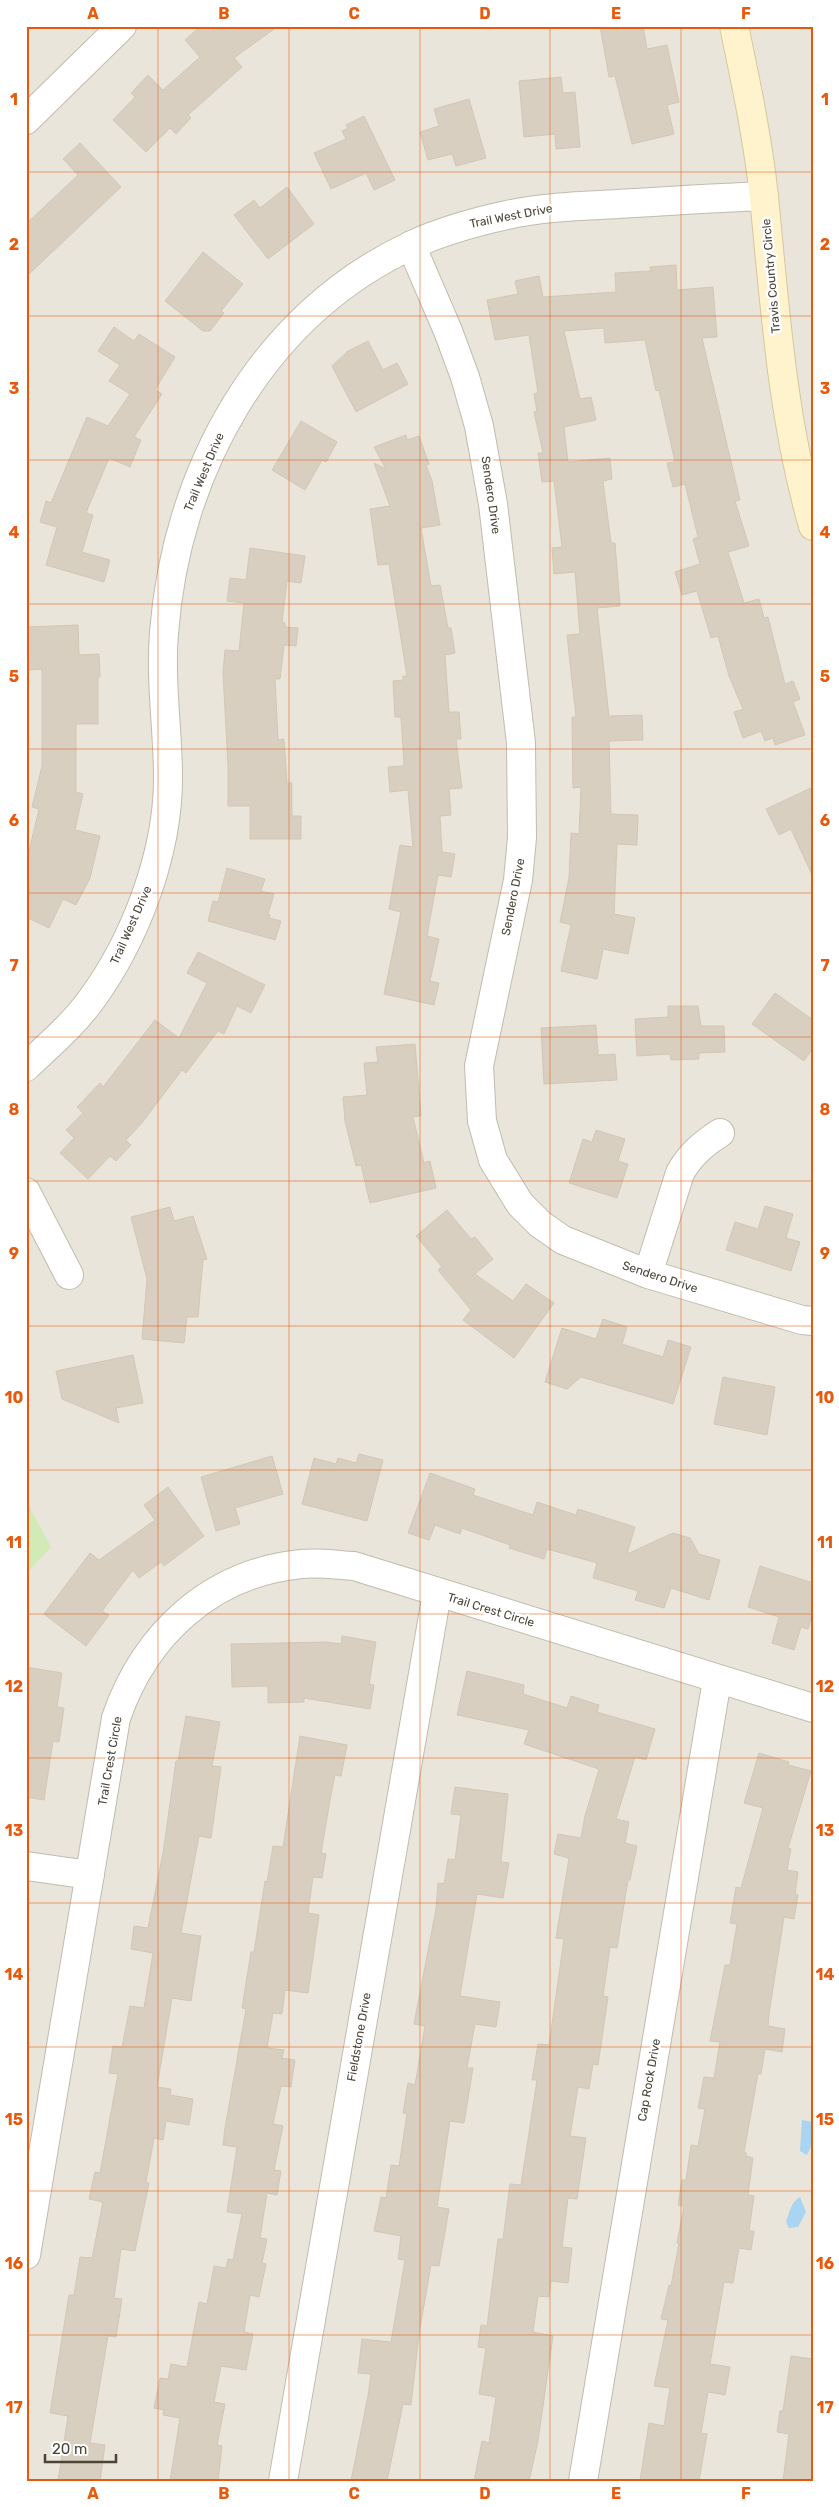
<svg xmlns="http://www.w3.org/2000/svg" width="839" height="2507" font-family="Rubik,sans-serif">
<rect width="100%" height="100%" fill="#f6f3ec"/>
<path fill="#eae5da" d="M26 26H813V2481H26Z"/>
<path fill="#d2eab5" d="M26 1501 51 1547 26 1574Z"/>
<path fill="#a9d4f2" d="M802 2120 813 2122V2142L807 2155 800 2151Z
M800 2197 806 2212 798 2227 789 2228 786 2222C789 2213 791 2202 800 2197Z"/>
<path fill="#d8cfc1" stroke="#d3c7b4" d="M201 26H278L234 58 242 67 188 115 191 118 176 134 170 128 146 152 113 120 135 97 131 93 148 75 163 90 200 57 185 40Z
M600 26H643L647 49 667 45 679 102 667 105 674 134 632 144 615 76 609 77Z
M561 77 563 93 575 92 580 147 556 149 555 134 524 137 519 81Z
M469 99 486 158 456 166 452 154 428 160 420 132 439 126 434 109Z
M364 116 395 180 374 190 366 173 331 189 314 153 346 139 342 131 348 128 346 125Z
M80 143 121 187 26 277V224L78 175 63 159Z
M287 187 314 224 268 259 234 215 254 200 260 208Z
M203 252 243 284 221 311 224 313 210 331H203L165 301Z
M676 265 677 290 713 287 717 337 702 338 740 500 735 501 749 546 728 552 744 603 759 599 764 618 768 617 785 684 793 681 800 699 793 702 805 735 775 745 773 738 765 741 761 731 743 738 734 712 743 709 729 676 718 636 711 638 697 591 682 595 675 572 700 564 693 539 698 537 685 484 673 487 667 463 675 462 659 390 656 391 645 340 605 343 604 328 564 331 580 399 591 397 596 420 564 427 568 462 610 458 612 479 603 481 611 543H615L620 606 597 608 609 716 642 715 643 740 609 741 611 814 638 815 637 845 617 844 614 914 635 918 628 954 603 949 597 979 561 971 571 925 560 922 569 878 571 833 579 834 581 787 573 788 572 717H576L567 635 580 634 575 572 554 574 552 548 562 547 554 481 542 482 538 453H543L534 412 537 411 534 394 538 393 529 335 495 340 487 300 518 294 515 281 539 276 543 297 616 292 615 273 651 271 650 267Z
M114 327 134 341 139 334 175 357 155 390 162 394 134 437 141 440 130 467 109 458 86 513 93 515 82 552 110 560 104 582 46 565 57 527 40 522 46 501 51 503 87 417 108 426 130 394 109 381 120 365 98 351Z
M368 341 383 370 397 363 408 384 356 412 332 366 348 351Z
M301 421 337 442 326 462 322 460 305 490 272 470Z
M406 435 407 440 419 436 429 464 426 465 432 481 440 525 421 528 431 586 440 585 448 628H451L455 653 445 655 449 712H459L461 739H456L462 788 449 789 451 815 440 816 442 852 455 854 451 877 438 875 427 936 439 939 430 981 439 983 434 1005 384 994 401 912 389 909 400 845 413 847 408 790 390 792 388 767 403 766 404 763 401 717H395L393 681 403 680V676H407L389 564 378 565 370 509 390 506 374 463 386 469 374 447Z
M250 548 305 556 301 583 287 581 282 622 285 623V627L298 628 296 646 284 645 280 679H275L278 740 284 739 287 783H292V816H301V839H250V806H228V766L223 673 225 650 239 651 244 603 227 601 230 578 246 580Z
M78 625 79 655 99 654 100 677H98V724H76V792L83 794 75 830 100 836 90 878 76 905 63 899 49 928 26 917V864L39 809 32 807 42 766V669L27 670 26 627Z
M813 787V877L791 829 779 835 766 809Z
M227 868 265 879 261 891 274 894 268 914 270 915 269 918 281 921 275 940 208 921 213 901 218 902Z
M198 952 265 985 251 1013 237 1006 224 1034 218 1031 186 1073 182 1070 141 1124 126 1140 131 1145 116 1161 110 1156 88 1179 60 1153 74 1138 66 1130 83 1113 77 1107 100 1083 103 1087 155 1020 179 1038 207 983 187 973Z
M775 993 813 1020V1048L804 1061 752 1024Z
M668 1006H698L701 1026H724L725 1052 699 1053V1059L671 1060 670 1054 637 1056 635 1019 668 1017Z
M596 1025 598 1055 615 1054 617 1080 544 1084 541 1028Z
M415 1044 421 1116 413 1117 424 1163 430 1161 436 1188 370 1203 361 1165 356 1166 345 1121 343 1097 367 1095 364 1063 378 1062 376 1047Z
M596 1130 625 1139 618 1161 628 1164 617 1198 569 1183 583 1139 592 1142Z
M765 1206 793 1214 786 1238 800 1242 791 1271 726 1250 735 1222 758 1229Z
M170 1207 174 1221 193 1216 207 1259 203 1260 198 1317H187L184 1343 142 1339 147 1279 131 1217Z
M447 1210 471 1239 475 1237 493 1259 475 1274 513 1301 526 1284 554 1303 514 1358 463 1320 471 1310 438 1270 442 1267 416 1236Z
M603 1319 627 1327 622 1344 663 1357 668 1340 691 1347 673 1404 581 1377 567 1389 545 1382 562 1328 596 1339Z
M133 1355 143 1403 116 1408 119 1423 62 1399 56 1371Z
M723 1377 775 1387 767 1435 714 1424Z
M359 1454 383 1460 367 1521 302 1504 314 1458 336 1464 338 1458 356 1463Z
M272 1456 283 1494 235 1508 240 1524 216 1531 201 1477Z
M430 1473 475 1489 473 1495 533 1515 537 1502 576 1515 578 1509 635 1527 627 1554 673 1533 690 1538 699 1554 720 1560 709 1600 671 1588 664 1608 635 1600 638 1591 593 1578 597 1563 547 1549 544 1559 509 1548 510 1545 462 1528 460 1534 435 1525 429 1540 408 1533Z
M168 1487 204 1536 164 1566 161 1562 139 1578 133 1570 102 1611 109 1615 86 1646 44 1614 90 1553 99 1560 155 1520 144 1505Z
M760 1566 813 1583V1612L808 1629 801 1627 794 1650 772 1643 779 1617 748 1607Z
M342 1636 376 1642 369 1684 374 1685 370 1709 304 1698V1702L268 1703V1686L232 1687 231 1644 326 1642 341 1644Z
M26 1667 62 1673 57 1707 64 1708 59 1742 53 1741 44 1800 26 1797Z
M467 1671 524 1685 523 1694 567 1708 571 1696 599 1705 597 1712 655 1729 646 1760 635 1757 616 1819 629 1822 625 1843 637 1846 630 1880H628L617 1948 610 1947 603 1996 608 1997 598 2065 593 2064 589 2089 578 2087 570 2136 586 2138 577 2199 568 2198 562 2247 572 2248 568 2283 551 2281 549 2297 538 2296 533 2332 553 2336 538 2441 529 2481H474L482 2441 489 2443 496 2397 479 2394 486 2348 478 2347 481 2325 487 2326 498 2239H503L510 2184 521 2185 537 2080H532L538 2044 549 2045 564 1939 556 1938 569 1858 554 1854 558 1834 581 1838 585 1816 599 1769 524 1744 529 1730 457 1715Z
M186 1716 220 1722 212 1766 221 1767 211 1838 199 1836 181 1933 201 1936 191 2001 172 1998 157 2087 171 2089 170 2095 193 2099 189 2125 166 2121 163 2140 154 2138 146 2182 149 2183 135 2251 121 2249 114 2298 122 2299 116 2337 108 2336 90 2443 105 2445 100 2481H58L68 2416 50 2413 69 2295H74L80 2257 92 2258 103 2202 89 2199 95 2172 100 2173 118 2074 109 2073 113 2046 122 2047 130 2006 144 2008 153 1953 131 1949 134 1926 148 1928 163 1853 176 1761H178Z
M300 1736 347 1745 341 1776 335 1775 330 1800 321 1853 326 1854 322 1878 313 1877 308 1913 319 1915 308 1993 285 1990 282 2014 273 2013 267 2048 284 2050 282 2058 295 2060 291 2087 281 2086 273 2124 283 2126 274 2170 281 2171 277 2195 267 2193 260 2238 267 2239 262 2263 266 2264 259 2297 250 2295 244 2332 253 2334 246 2370 221 2366 214 2402 225 2404 217 2445 222 2446 218 2481H170L180 2418 163 2415 164 2410 154 2408 160 2378 168 2379 171 2364 187 2367 199 2302 207 2304 214 2266 226 2268 228 2259 233 2260 242 2214 227 2212 237 2147 223 2145 225 2128 246 2009 242 2008 251 1952H254L265 1881 267 1882 273 1846 283 1847Z
M759 1753 789 1762 788 1765 811 1771 788 1848 791 1849 787 1870 798 1872 795 1894 798 1895 794 1919 784 1917 769 2014 768 2026 785 2029 782 2052 765 2049 761 2074H758L744 2152 746 2153V2156L753 2158 748 2195 754 2196 749 2231H754L751 2250 739 2248 733 2283 724 2282 710 2364 730 2367 725 2395 708 2392 701 2433 707 2434 699 2481H640L649 2423 664 2426 670 2388 654 2386 668 2320 661 2319 669 2285 671 2286 679 2243H677L684 2206 678 2205 682 2180H686L691 2145 698 2146 705 2109 698 2108 704 2077 714 2078 720 2042 710 2041 725 1965H730L737 1924 730 1923 736 1887 741 1888 763 1808 744 1803Z
M455 1787 508 1794 501 1862 509 1863 503 1898 477 1894 460 1996 500 2002 496 2027 475 2024 467 2068H473L464 2123 450 2121 437 2207 449 2209 439 2266 431 2265 419 2334 411 2405 403 2404 387 2481H351L368 2396 371 2374 358 2373 362 2339 391 2342 405 2260 398 2259 401 2236 374 2231 381 2197 386 2198 391 2165 399 2166 407 2114 403 2113 408 2083 415 2085 425 2026 414 2024 436 1909 438 1883 444 1884 448 1859 455 1860 461 1815 451 1814Z
M791 2356 813 2359V2481H783L789 2434 777 2432 780 2411H783Z"/>
<g fill="none" stroke-linecap="round" stroke-linejoin="round">
<defs>
<path id="street" d="M26 120 122 26
M411 245 448 331 465 377 479 426 493 504 521 743 522 838 518 880 479 1066 482 1121 493 1160 520 1204 540 1224 563 1240 648 1274 802 1320 813 1321
M26 1067C48 1046 73 1025 91 1000 135 940 168 854 168 778 168 730 160 681 164 633 176 472 261 315 412 245 442 231 475 222 507 215 543 207 581 206 618 204 667 201 715 198 764 196
M26 1192 69 1275
M648 1274 680 1173C690 1155 703 1144 720 1133
M26 1866 90 1875
M26 2255 116 1718C145 1634 211 1573 301 1564 319 1562 337 1565 354 1566L813 1708
M283 2481 437 1593
M583 2481 717 1680"/>
<path id="secondary" d="M734 26C746 83 758 140 764 197 775 308 782 418 813 526"/>
</defs>
<use href="#street" stroke="#c2bbae" stroke-width="30"/>
<use href="#secondary" stroke="#d6c79b" stroke-width="30"/>
<use href="#street" stroke="#fff" stroke-width="28"/>
<use href="#secondary" stroke="#fff3cd" stroke-width="28"/>
</g>
<path fill="none" stroke="#e8590c" stroke-width="1" stroke-opacity="0.55" d="M158 26V2481M289 26V2481M420 26V2481M550 26V2481M681 26V2481M26 172H813M26 316H813M26 460H813M26 604H813M26 749H813M26 893H813M26 1037H813M26 1181H813M26 1326H813M26 1470H813M26 1614H813M26 1758H813M26 1903H813M26 2047H813M26 2191H813M26 2335H813"/>
<g text-anchor="middle" dominant-baseline="central" stroke-width="5" stroke-linejoin="round" paint-order="stroke">
<g font-size="12" fill="#4b4439" stroke="#fff">
<text transform="translate(511 216) rotate(-11)">Trail West Drive</text>
<text transform="translate(771 276) rotate(-95)">Travis Country Circle</text>
<text transform="translate(204 472) rotate(-67)">Trail West Drive</text>
<text transform="translate(491 495) rotate(82)">Sendero Drive</text>
<text transform="translate(513 897) rotate(-79)">Sendero Drive</text>
<text transform="translate(131 925) rotate(-66)">Trail West Drive</text>
<text transform="translate(660 1277) rotate(18)">Sendero Drive</text>
<text transform="translate(491 1610) rotate(17)">Trail Crest Circle</text>
<text transform="translate(110 1761) rotate(-80)">Trail Crest Circle</text>
<text transform="translate(359 2037) rotate(-80)">Fieldstone Drive</text>
<text transform="translate(649 2080) rotate(-80)">Cap Rock Drive</text>
</g>
</g>
<rect width="839" height="2507" fill="none" stroke="#ffffff" stroke-width="55"/>
<path d="M45 2454v8h71v-8" fill="none" stroke="#4b4439" stroke-width="2.5"/>
<text x="52" y="2454" font-size="15" fill="#4b4439" stroke="#ffffff" stroke-width="4" paint-order="stroke">20 m</text>
<rect x="28" y="28" width="784" height="2452" fill="none" stroke="#e8590c" stroke-width="2"/>
<g font-size="16" text-anchor="middle" font-weight="bold" fill="#e8590c">
<text x="93" y="19">A</text>
<text x="224" y="19">B</text>
<text x="354" y="19">C</text>
<text x="485" y="19">D</text>
<text x="616" y="19">E</text>
<text x="746" y="19">F</text>
<text x="14" y="105">1</text>
<text x="825" y="105">1</text>
<text x="14" y="250">2</text>
<text x="825" y="250">2</text>
<text x="14" y="394">3</text>
<text x="825" y="394">3</text>
<text x="14" y="538">4</text>
<text x="825" y="538">4</text>
<text x="14" y="682">5</text>
<text x="825" y="682">5</text>
<text x="14" y="826">6</text>
<text x="825" y="826">6</text>
<text x="14" y="971">7</text>
<text x="825" y="971">7</text>
<text x="14" y="1115">8</text>
<text x="825" y="1115">8</text>
<text x="14" y="1259">9</text>
<text x="825" y="1259">9</text>
<text x="14" y="1403">10</text>
<text x="825" y="1403">10</text>
<text x="14" y="1548">11</text>
<text x="825" y="1548">11</text>
<text x="14" y="1692">12</text>
<text x="825" y="1692">12</text>
<text x="14" y="1836">13</text>
<text x="825" y="1836">13</text>
<text x="14" y="1980">14</text>
<text x="825" y="1980">14</text>
<text x="14" y="2125">15</text>
<text x="825" y="2125">15</text>
<text x="14" y="2269">16</text>
<text x="825" y="2269">16</text>
<text x="14" y="2413">17</text>
<text x="825" y="2413">17</text>
<text x="93" y="2499">A</text>
<text x="224" y="2499">B</text>
<text x="354" y="2499">C</text>
<text x="485" y="2499">D</text>
<text x="616" y="2499">E</text>
<text x="746" y="2499">F</text>
</g>
</svg>
